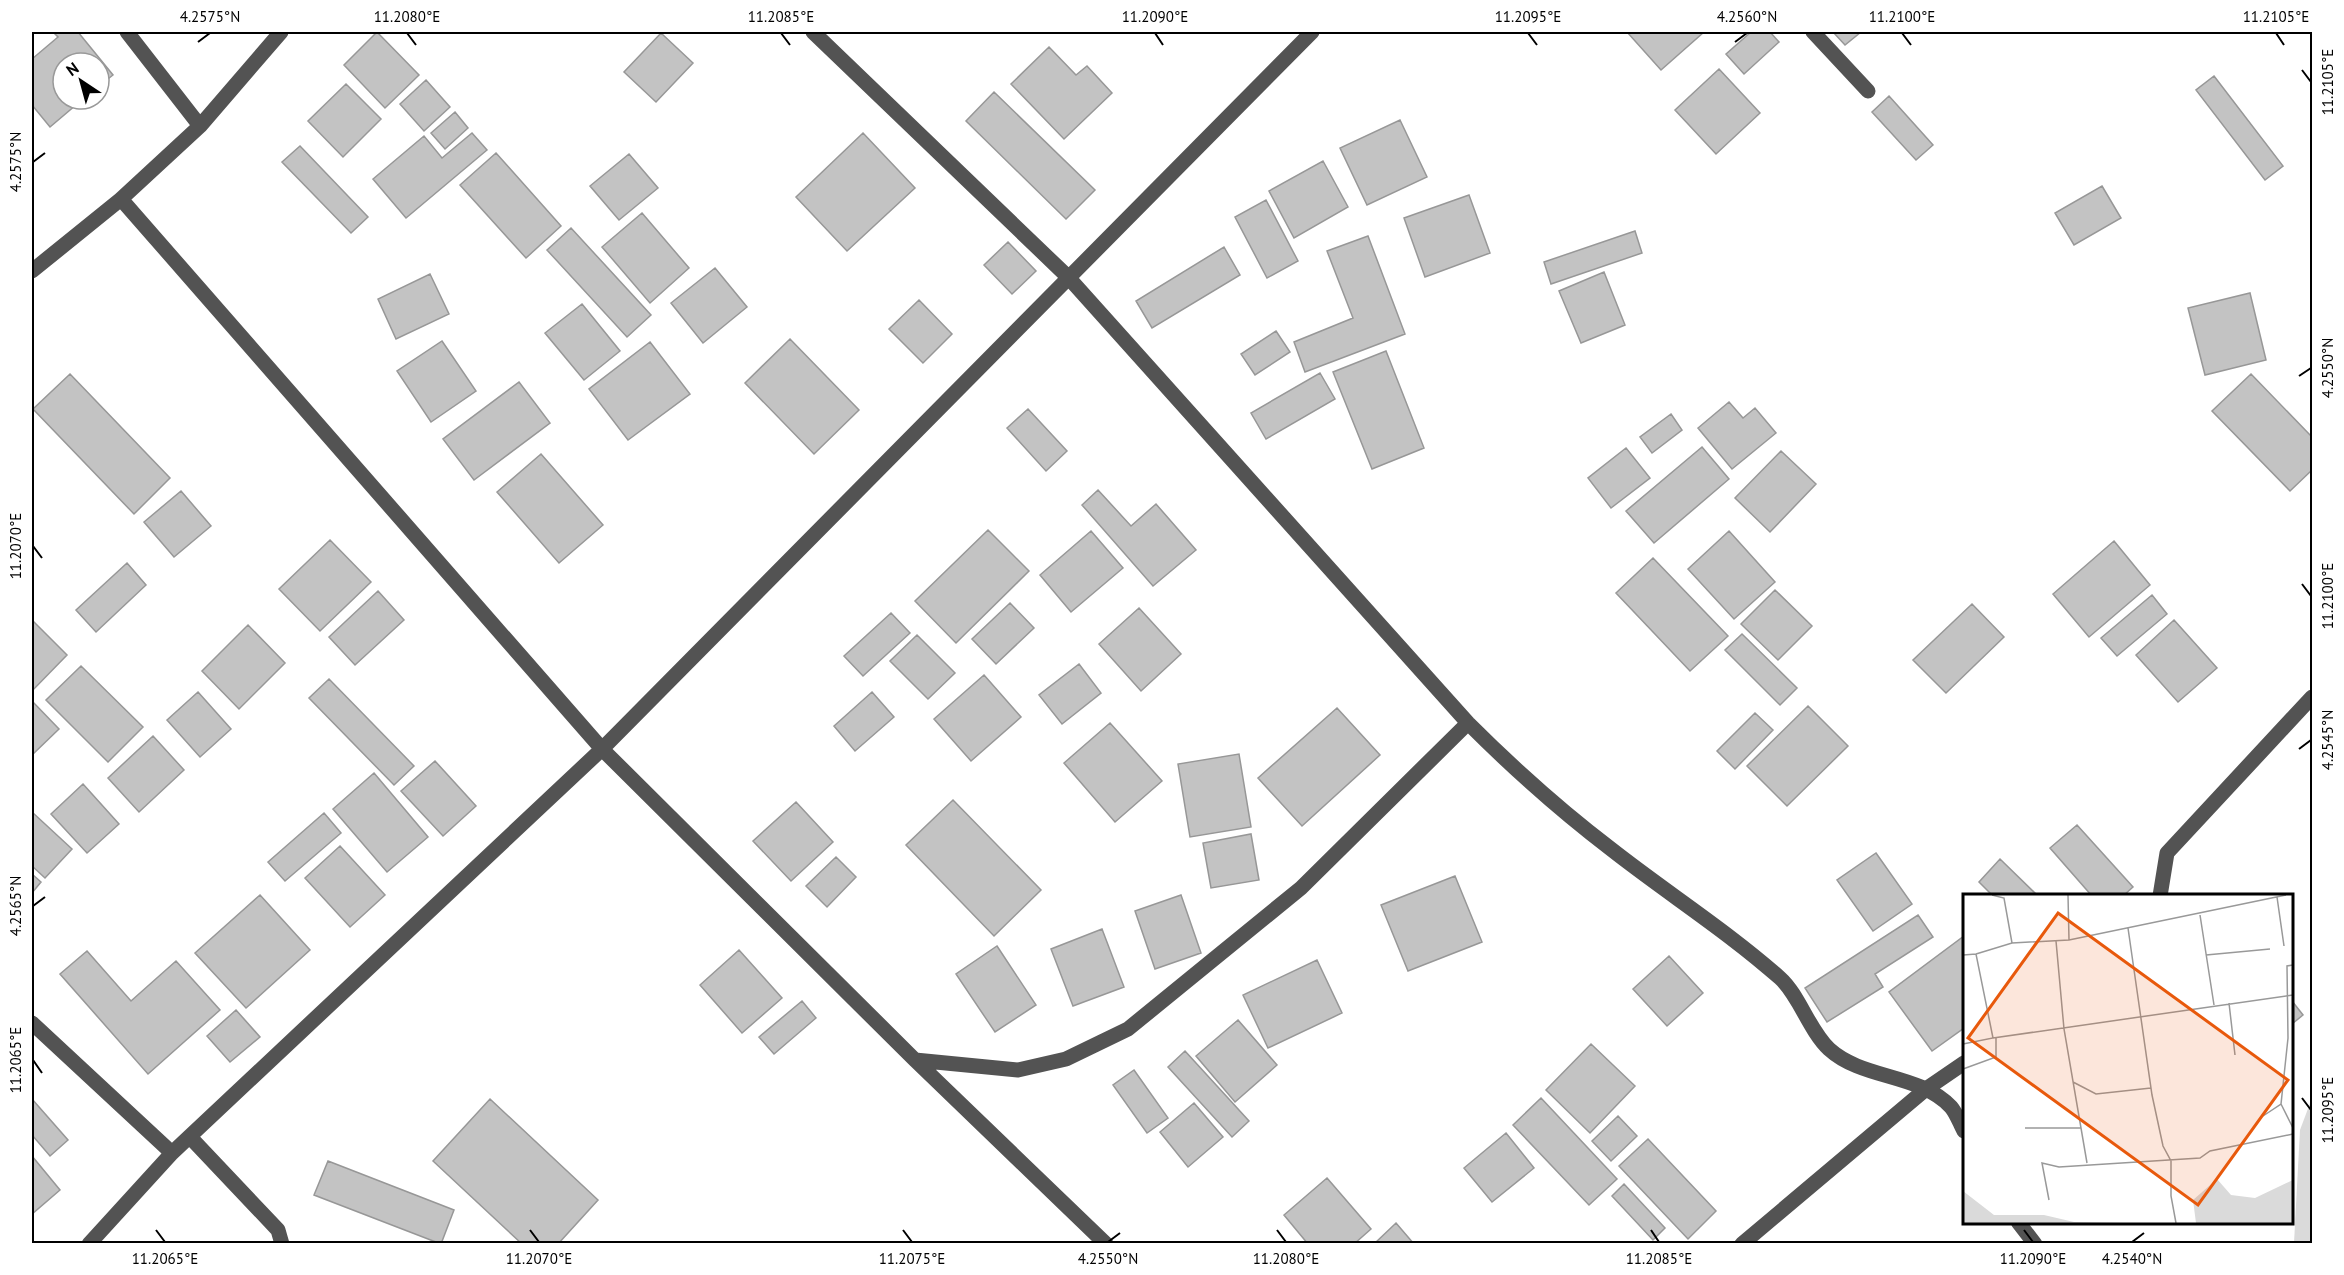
<svg xmlns="http://www.w3.org/2000/svg" width="2344" height="1275" font-family="'PT Sans',sans-serif">
<rect width="100%" height="100%" fill="#fff"/>
<path fill="#dadada" d="M2312 1098V1243H2294L2300 1130Z"/>
<path fill="#c3c3c3" stroke="#979797" stroke-width="1.5" d="M53 32H78L113 75 99 86V63H63V99H83L50 127 32 105V59L58 37Z
M377 32 419 75 385 108 344 65Z
M1627 32H1704L1661 70Z
M1751 32H1770L1779 42 1744 74 1726 54Z
M1833 32H1861L1845 45Z
M661 33 693 63 656 102 624 72Z
M1049 47 1076 75 1087 66 1112 93 1064 139 1011 84Z
M1719 69 1760 113 1716 154 1675 110Z
M2214 76 2283 166 2265 180 2196 90Z
M426 80 450 107 424 131 400 104Z
M346 84 381 119 343 157 308 121Z
M994 92 1095 190 1066 219 966 121Z
M1889 96 1933 145 1916 160 1872 112Z
M455 112 468 128 445 149 431 133Z
M1400 120 1427 177 1367 205 1340 148Z
M472 133 487 150 406 218 373 179 424 136 442 158Z
M863 133 915 188 847 251 796 197Z
M300 146 368 217 351 233 282 162Z
M496 153 561 226 526 258 460 185Z
M629 154 658 188 619 220 590 186Z
M1323 161 1348 207 1294 238 1269 191Z
M2102 186 2121 218 2074 245 2055 213Z
M1469 195 1490 253 1425 277 1404 218Z
M1266 200 1298 261 1267 278 1235 217Z
M642 213 689 268 650 303 602 247Z
M571 228 651 315 627 337 547 250Z
M1635 231 1642 253 1551 284 1544 262Z
M1368 236 1405 334 1305 372 1294 342 1353 318 1327 251Z
M1008 242 1036 271 1012 294 984 265Z
M1224 247 1240 275 1152 328 1136 301Z
M715 268 747 307 703 343 671 303Z
M1604 272 1625 325 1581 343 1559 291Z
M430 274 449 314 396 339 378 299Z
M2250 293 2266 360 2205 375 2188 308Z
M919 300 952 334 923 363 889 329Z
M582 304 620 351 584 380 545 333Z
M1276 331 1290 352 1255 375 1241 354Z
M790 339 859 410 814 454 745 383Z
M442 341 476 391 431 422 397 371Z
M650 342 690 394 628 440 589 389Z
M1386 351 1424 448 1372 469 1333 372Z
M1320 373 1335 399 1266 439 1251 413Z
M70 374 170 478 134 514 33 409Z
M2251 374 2312 437V470L2290 491 2212 411Z
M519 382 550 423 474 480 443 439Z
M1729 402 1743 418 1755 408 1776 433 1732 469 1698 428Z
M1028 409 1067 451 1046 471 1007 428Z
M1671 414 1682 430 1652 453 1640 437Z
M1702 447 1729 479 1654 543 1626 511Z
M1626 448 1650 478 1611 508 1588 478Z
M1781 451 1816 484 1770 532 1735 498Z
M541 454 603 525 559 563 497 492Z
M1098 490 1131 526 1156 504 1196 550 1153 586 1082 505Z
M181 491 211 526 174 557 144 522Z
M988 530 1029 571 956 643 915 601Z
M1091 531 1123 568 1071 612 1040 575Z
M1729 531 1775 582 1734 619 1688 569Z
M330 540 371 582 320 631 279 589Z
M2114 541 2150 585 2089 637 2053 594Z
M1653 558 1728 636 1690 671 1616 593Z
M127 563 146 585 96 632 76 610Z
M1775 590 1812 626 1778 660 1741 624Z
M378 591 404 620 355 665 329 637Z
M2152 595 2167 614 2117 656 2101 638Z
M1010 603 1034 628 996 664 972 639Z
M1972 604 2004 637 1946 693 1913 660Z
M1139 608 1181 654 1141 691 1099 644Z
M891 613 910 633 863 676 844 656Z
M32 620 67 655 32 691Z
M2174 620 2217 668 2178 702 2136 655Z
M248 625 285 663 239 709 202 671Z
M1742 634 1797 688 1780 705 1725 650Z
M917 635 955 673 928 699 890 661Z
M1079 664 1101 693 1062 724 1039 695Z
M81 666 143 727 108 762 46 700Z
M984 675 1021 717 971 761 934 719Z
M329 679 414 766 394 785 309 698Z
M198 692 231 729 200 757 167 720Z
M872 692 894 717 855 751 834 726Z
M32 701 59 729 32 755Z
M1808 706 1848 746 1787 806 1747 766Z
M1337 708 1380 755 1302 826 1258 778Z
M1755 713 1773 730 1735 769 1717 751Z
M1110 723 1162 781 1115 822 1064 763Z
M153 736 184 770 139 812 108 778Z
M1239 754 1251 827 1190 837 1178 764Z
M435 761 476 806 443 836 401 791Z
M374 773 428 837 387 872 333 809Z
M83 784 119 824 87 853 51 814Z
M953 800 1041 890 994 936 906 845Z
M796 802 833 842 791 881 753 841Z
M32 812 72 849 45 878 32 866Z
M324 813 341 833 285 881 268 862Z
M2077 825 2133 887 2123 896H2092L2050 848Z
M1251 834 1259 880 1211 888 1203 843Z
M340 846 385 895 350 927 305 878Z
M1876 853 1912 904 1873 931 1837 880Z
M836 857 856 877 827 907 806 886Z
M2000 859 2038 896H1993L1979 882Z
M32 874 41 882 32 893Z
M1455 876 1482 942 1408 971 1381 905Z
M260 895 310 950 246 1008 195 953Z
M1181 895 1201 953 1155 969 1135 911Z
M1918 915 1933 937 1875 974 1883 987 1827 1022 1805 988Z
M1102 929 1124 987 1073 1006 1051 949Z
M1964 936V1028L1932 1051 1889 992Z
M997 946 1036 1005 995 1032 956 974Z
M739 950 782 998 742 1033 700 985Z
M87 951 131 1001 176 961 220 1010 148 1074 60 974Z
M1669 956 1703 993 1667 1026 1633 989Z
M1317 960 1342 1013 1268 1048 1243 995Z
M802 1001 816 1018 774 1054 759 1037Z
M2292 1001 2303 1015 2292 1024Z
M236 1010 260 1037 230 1062 207 1036Z
M1238 1020 1277 1065 1235 1102 1196 1056Z
M1591 1044 1635 1086 1590 1133 1546 1090Z
M1185 1051 1249 1121 1232 1137 1168 1067Z
M1134 1070 1168 1118 1147 1133 1113 1085Z
M1541 1098 1617 1179 1589 1205 1513 1125Z
M32 1099 68 1140 50 1156 32 1135Z
M490 1099 598 1200 558 1244H522L433 1161Z
M1194 1103 1223 1137 1188 1167 1160 1132Z
M1618 1116 1637 1136 1611 1161 1592 1141Z
M1506 1133 1534 1168 1492 1202 1464 1168Z
M1648 1139 1716 1211 1688 1239 1619 1166Z
M32 1156 60 1190 32 1214Z
M328 1161 454 1210 441 1244 314 1195Z
M1327 1178 1371 1229 1354 1244H1308L1284 1215Z
M1624 1184 1665 1228 1653 1240 1612 1196Z
M1396 1223 1414 1244H1374Z"/>
<g fill="none" stroke-linecap="round" stroke-linejoin="round">
<path stroke="#535353" stroke-width="15" d="M127 32 200 126
M813 32 1068 277 1468 723C1513 768 1561 811 1611 849 1667 893 1727 931 1780 978 1799 995 1809 1030 1829 1049 1863 1080 1919 1073 1951 1107 1957 1114 1960 1124 1964 1131
M1813 32 1868 91
M121 199 602 749 915 1060 1106 1244
M32 271 121 199 200 126 281 32
M2160 896 2167 853 2312 697
M32 1023 172 1153 89 1244
M915 1060 1018 1070 1066 1059 1128 1029 1301 888 1468 723
M190 1137 278 1230 282 1244
M172 1153 602 749 1312 32
M2018 1222 2035 1244
M1742 1244 1926 1089 1964 1063"/>
</g>
<path fill="none" stroke="#000" stroke-width="2" d="M407 33 416 45M781 33 790 45M1155 33 1163 45M1528 33 1537 45M1902 33 1911 45M2276 33 2284 45M198 42 210 33M1735 42 1747 33M2302 70 2311 82M33 162 45 153M2299 376 2311 368M33 546 42 558M2302 584 2311 596M2299 749 2311 740M33 906 45 897M33 1060 42 1073M2302 1098 2311 1110M156 1230 165 1242M530 1230 539 1242M903 1230 912 1242M1277 1230 1286 1242M1651 1230 1659 1242M2024 1230 2033 1242M1108 1242 1120 1233M2132 1242 2144 1233"/>
<g transform="translate(1963 894)">
<rect width="330" height="330" fill="#fff"/>
<path d="M254 285 268 301 292 304 330 286V329H233L230 306ZM0 297 31 321H81L111 328 160 329H0Z" fill="#dadada"/>
<path fill="none" stroke="#999" stroke-width="1.5" d="M29 1 41 4 49 49M105 1 106 46M314 3 321 52M237 21 251 111M165 34 189 201 200 252 208 267V302L213 329M93 47 101 135 124 269M13 60 49 49 106 46 323 1M0 61 13 60 30 144 0 150M243 61 307 55M266 109 272 161M30 144 330 101M0 175 33 163V144M110 188 133 200 188 194M318 210 330 234M300 222 318 210 325 144 324 72 330 71M62 234H118M86 306 79 269 96 273 237 264 247 257 330 240"/>
<path fill="#e8590c" fill-opacity="0.15" stroke="#e8590c" stroke-width="3" d="M95 19 325 186 235 311 5 144Z"/>
<rect width="330" height="330" fill="none" stroke="#000" stroke-width="3"/>
</g>
<rect width="2344" height="1275" fill="none" stroke="#ffffff" stroke-width="66"/>
<g transform="translate(81 81) rotate(324)"><circle r="28" fill="#ffffff" stroke="#999999" stroke-width="1.5"/>
<path d="M0-4.5L10 22L0 15L-10 22Z" fill="#000000"/>
<text y="-9" font-size="16" font-weight="bold" text-anchor="middle" fill="#000000">N</text>
</g>
<rect x="33" y="33" width="2278" height="1209" fill="none" stroke="#000" stroke-width="2"/>
<g font-size="15" text-anchor="middle" fill="#000">
<text x="210" y="22">4.2575°N</text>
<text x="407" y="22">11.2080°E</text>
<text x="781" y="22">11.2085°E</text>
<text x="1155" y="22">11.2090°E</text>
<text x="1528" y="22">11.2095°E</text>
<text x="1747" y="22">4.2560°N</text>
<text x="1902" y="22">11.2100°E</text>
<text x="2276" y="22">11.2105°E</text>
<text transform="translate(2328 82) rotate(-90)" y="5">11.2105°E</text>
<text transform="translate(16 162) rotate(-90)" y="5">4.2575°N</text>
<text transform="translate(2328 368) rotate(-90)" y="5">4.2550°N</text>
<text transform="translate(16 546) rotate(-90)" y="5">11.2070°E</text>
<text transform="translate(2328 596) rotate(-90)" y="5">11.2100°E</text>
<text transform="translate(2328 740) rotate(-90)" y="5">4.2545°N</text>
<text transform="translate(16 906) rotate(-90)" y="5">4.2565°N</text>
<text transform="translate(16 1060) rotate(-90)" y="5">11.2065°E</text>
<text transform="translate(2328 1110) rotate(-90)" y="5">11.2095°E</text>
<text x="165" y="1264">11.2065°E</text>
<text x="539" y="1264">11.2070°E</text>
<text x="912" y="1264">11.2075°E</text>
<text x="1108" y="1264">4.2550°N</text>
<text x="1286" y="1264">11.2080°E</text>
<text x="1659" y="1264">11.2085°E</text>
<text x="2033" y="1264">11.2090°E</text>
<text x="2132" y="1264">4.2540°N</text>
</g>
</svg>
